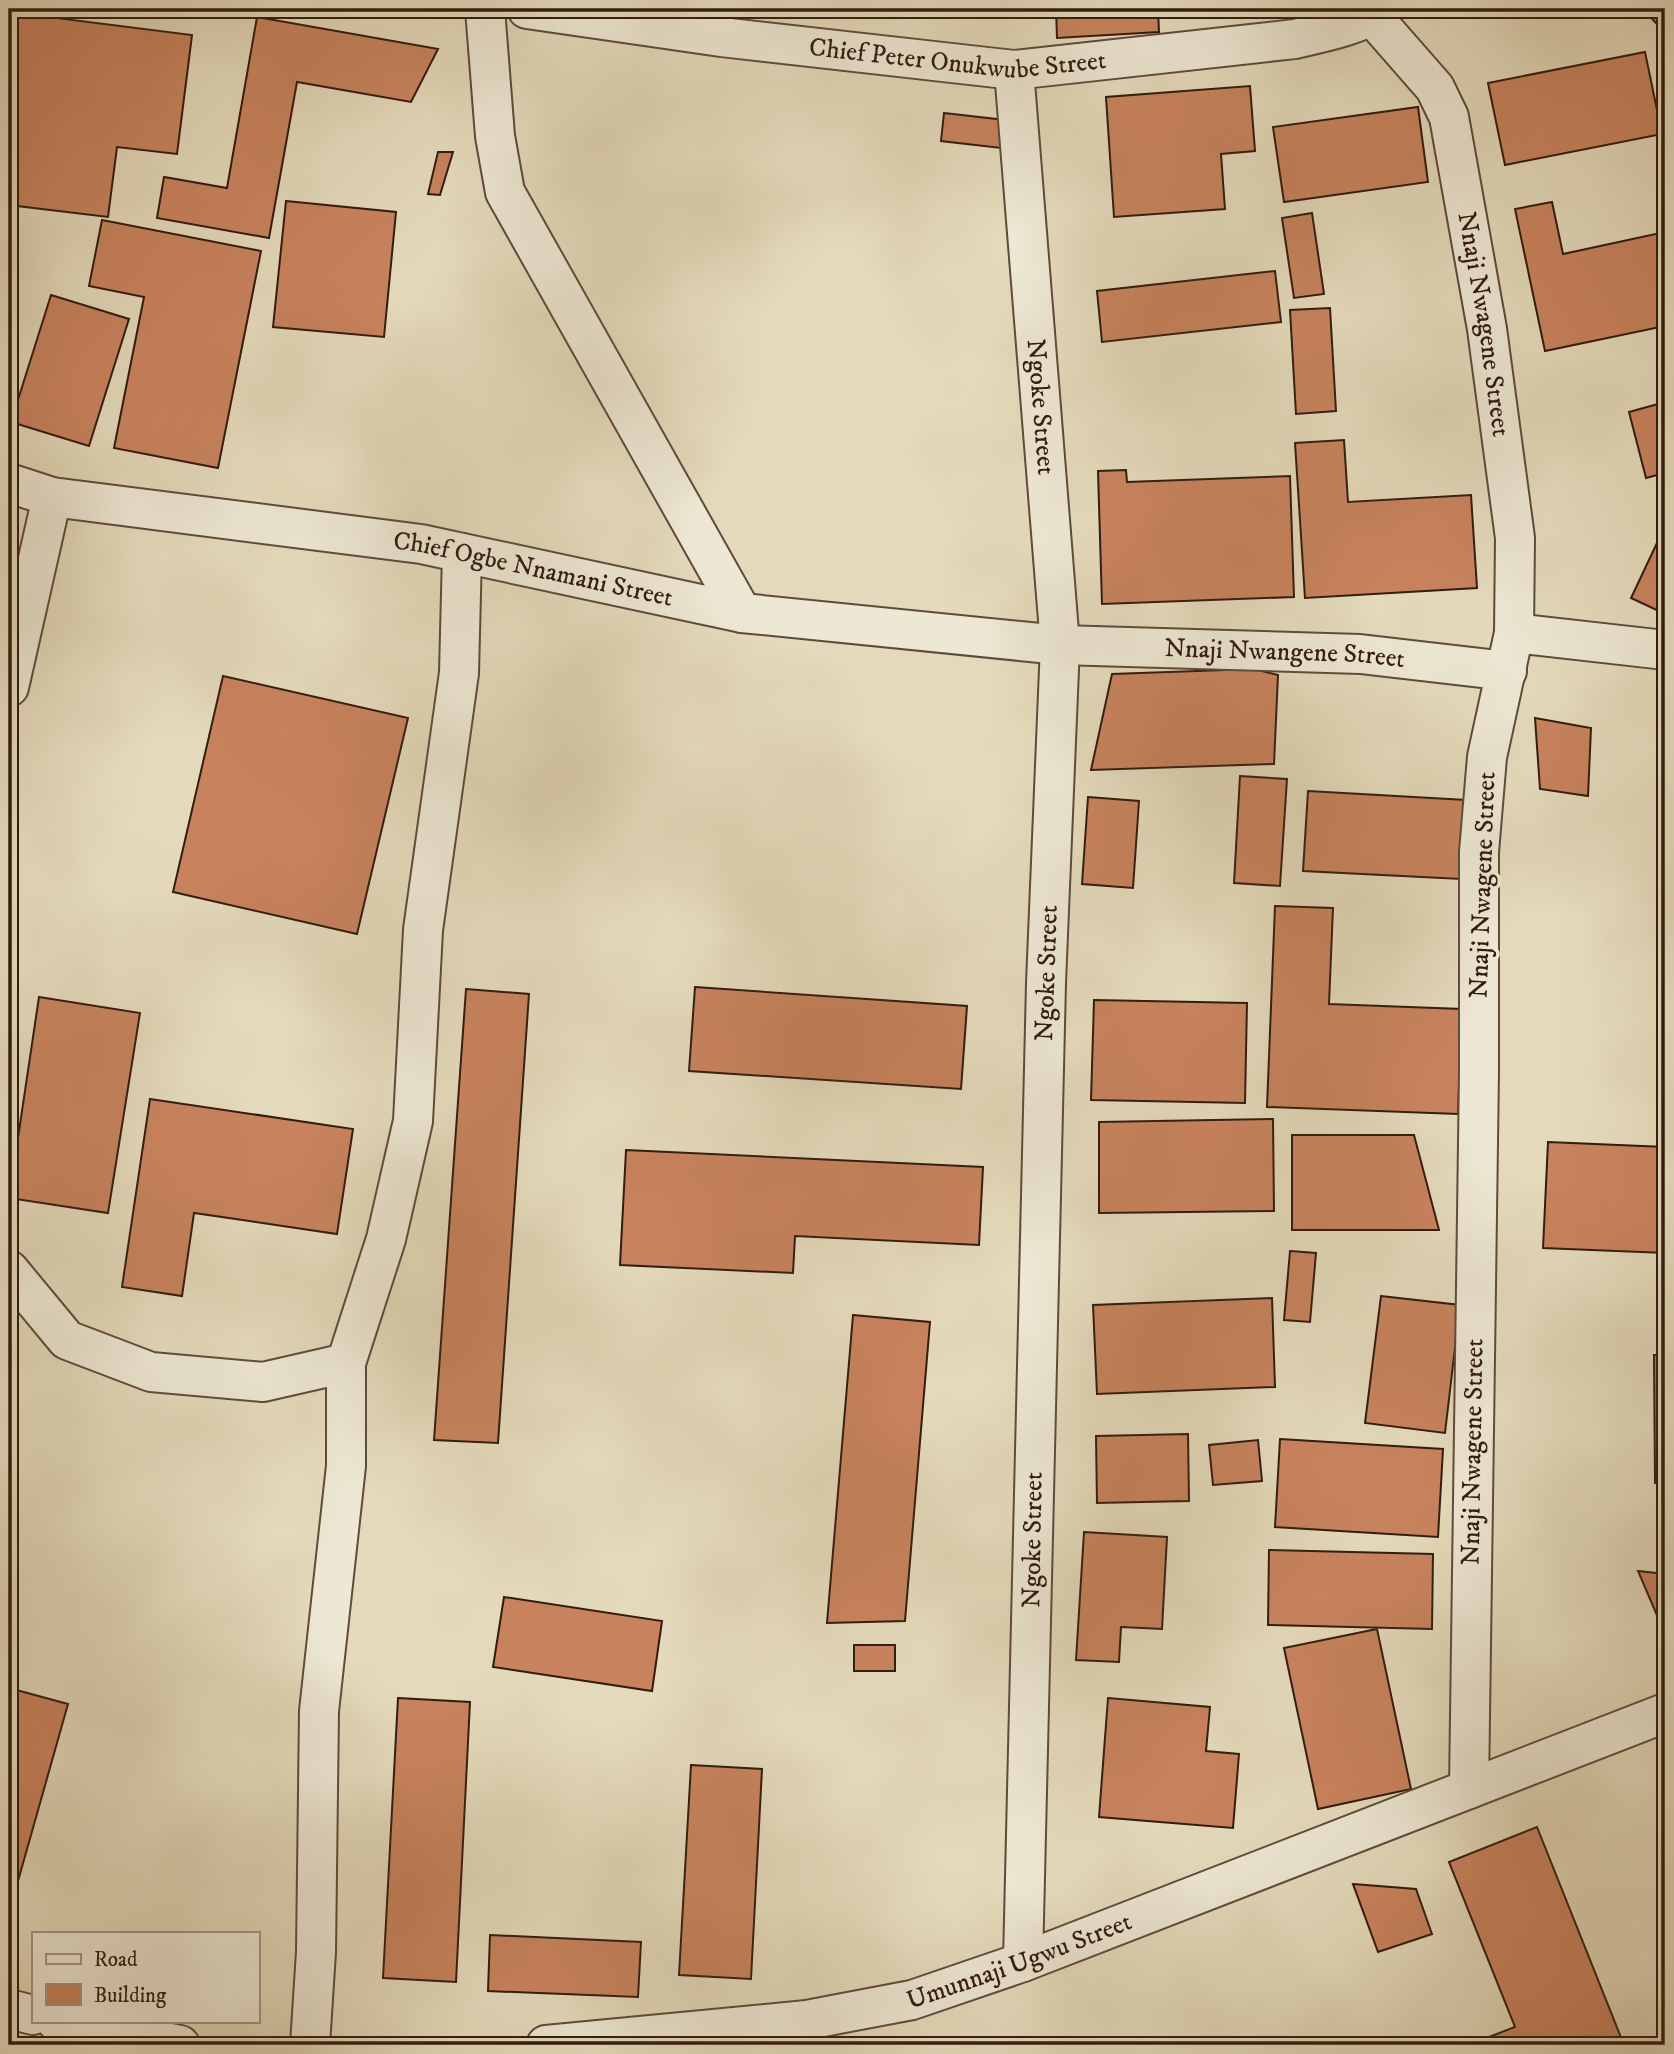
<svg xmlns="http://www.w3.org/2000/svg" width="1674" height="2054" font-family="'IM FELL DW Pica',serif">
<rect width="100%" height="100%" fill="#e4dabb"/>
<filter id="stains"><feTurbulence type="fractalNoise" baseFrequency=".00286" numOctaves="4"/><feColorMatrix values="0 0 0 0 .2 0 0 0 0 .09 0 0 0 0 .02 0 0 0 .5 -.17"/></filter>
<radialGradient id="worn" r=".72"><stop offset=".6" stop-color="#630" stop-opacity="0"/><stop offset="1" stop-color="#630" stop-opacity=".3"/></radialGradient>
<path fill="#c8835e" stroke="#321b10" stroke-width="2" d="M1056 9H1158L1159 32 1057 38Z
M1643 9H1665V33Z
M9 12 192 35 177 154 117 147 108 217 9 205Z
M257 17 438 49 411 102 297 82 269 238 157 218 164 177 227 188Z
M1645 52 1662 134 1505 165 1488 83Z
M1250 86 1255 151 1221 154 1225 209 1114 217 1106 97Z
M1418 107 1428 182 1284 202 1273 127Z
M944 113 1005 120 1001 148 941 141Z
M438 152H453L440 195 428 194Z
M286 201 396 212 384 337 273 327Z
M1552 202 1563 254 1665 232V326L1545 351 1515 209Z
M1312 213 1324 294 1294 298 1282 218Z
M102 220 261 251 218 468 114 448 144 297 89 286Z
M1275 271 1281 322 1102 342 1097 291Z
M51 295 129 319 89 446 11 422Z
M1330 308 1336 411 1296 414 1290 310Z
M1665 402V473L1646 478 1629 412Z
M1344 440 1348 502 1471 495 1477 588 1305 598 1295 443Z
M1126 470 1127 482 1290 476 1294 597 1102 604 1098 471Z
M1665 526V614L1631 598Z
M1254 669 1278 675 1274 764 1091 770 1112 674Z
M223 676 408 718 357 934 173 892Z
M1535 718 1591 728 1588 796 1540 789Z
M1240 776 1287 779 1280 886 1234 883Z
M1308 791 1466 800 1461 879 1303 871Z
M1088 797 1139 801 1133 888 1082 884Z
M1275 906 1333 908 1329 1004 1462 1009 1458 1114 1267 1107Z
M695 987 967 1006 961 1089 689 1071Z
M466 989 529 994 498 1443 434 1440Z
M39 997 140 1013 108 1213 9 1198Z
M1094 1000 1247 1003 1245 1103 1091 1100Z
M150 1099 353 1129 337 1234 194 1213 182 1296 122 1287Z
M1273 1119 1274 1211 1099 1213V1122Z
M1292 1135H1414L1439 1230H1292Z
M1548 1142 1665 1147V1253L1543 1248Z
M626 1150 983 1167 979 1245 795 1236 793 1273 620 1265Z
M1290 1251 1316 1253 1310 1322 1284 1320Z
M1381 1296 1460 1305 1445 1433 1365 1423Z
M1272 1298 1275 1387 1097 1394 1093 1305Z
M853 1315 930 1322 905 1621 827 1623Z
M1654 1355H1665V1482L1655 1483Z
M1188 1434 1189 1501 1097 1503 1096 1436Z
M1280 1439 1443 1449 1438 1537 1275 1527Z
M1258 1440 1262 1481 1213 1485 1209 1445Z
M1084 1532 1167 1537 1162 1629 1121 1627 1119 1662 1076 1660Z
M1269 1550 1433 1554 1432 1629 1268 1625Z
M1638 1571 1665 1574V1634Z
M504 1597 662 1621 652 1691 493 1667Z
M1377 1629 1411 1789 1318 1809 1284 1648Z
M854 1645H895V1671H854Z
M9 1688 68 1704 9 1913Z
M398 1698 470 1702 456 1982 383 1978Z
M1108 1698 1210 1707 1206 1751 1239 1754 1233 1828 1099 1817Z
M691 1765 762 1769 751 1979 679 1975Z
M1537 1827 1624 2045H1468L1515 2027 1449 1862Z
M1353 1884 1416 1889 1432 1934 1378 1952Z
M490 1935 641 1942 638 1997 488 1991Z"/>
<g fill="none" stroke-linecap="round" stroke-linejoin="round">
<defs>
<g id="minor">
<path d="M485 9 495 136 505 192 742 613"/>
<path id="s1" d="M527 9 721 37 1014 70 1295 39C1325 32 1357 26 1383 9"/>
<path id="s2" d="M1372 16 1435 88 1449 117 1487 329 1515 538 1514 633 1487 757 1479 852V1071L1469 1789"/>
<path id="s3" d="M1014 70 1060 645 1046 983 1023 1962"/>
<path id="s4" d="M9 483 52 497 421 544 742 613 1060 645 1360 654 1507 671"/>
<path d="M1514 633 1665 650"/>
<path d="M9 687 52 497"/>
<path d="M9 1270 67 1340 151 1372 263 1382 346 1363"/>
<path d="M9 2009 33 2015"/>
<path d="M56 2021 180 2045"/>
<path d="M310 2045 316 1952 319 1711 346 1466V1363L386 1239 413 1121 423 930 459 673 462 553"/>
<path id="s5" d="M546 2045 807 2020 912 2000 1023 1962 1665 1713"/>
</g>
</defs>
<use href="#minor" stroke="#5e4b3b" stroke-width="42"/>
<use href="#minor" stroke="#ede7d3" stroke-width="38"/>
</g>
<g text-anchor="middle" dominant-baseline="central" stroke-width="7" stroke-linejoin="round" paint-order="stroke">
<g font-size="26" fill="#321b10" stroke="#ede7d3">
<text stroke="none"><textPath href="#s1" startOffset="434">Chief Peter Onukwube Street</textPath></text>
<text stroke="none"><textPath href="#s2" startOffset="338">Nnaji Nwagene Street</textPath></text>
<text stroke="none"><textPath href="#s3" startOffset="338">Ngoke Street</textPath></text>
<text stroke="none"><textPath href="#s4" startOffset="532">Chief Ogbe Nnamani Street</textPath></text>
<text stroke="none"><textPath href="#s4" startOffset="1290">Nnaji Nwangene Street</textPath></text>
<text transform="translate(1483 885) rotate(-88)">Nnaji Nwagene Street</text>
<text transform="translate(1047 973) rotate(-88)">Ngoke Street</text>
<text transform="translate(1473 1452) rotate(-89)">Nnaji Nwagene Street</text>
<text transform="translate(1033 1540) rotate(-89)">Ngoke Street</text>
<text stroke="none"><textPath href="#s5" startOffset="483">Umunnaji Ugwu Street</textPath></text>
</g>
</g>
<rect width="1674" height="2054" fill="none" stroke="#e4dabb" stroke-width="35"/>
<rect x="10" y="10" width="1653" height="2033" fill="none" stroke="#321b10" stroke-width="3.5"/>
<rect x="18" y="18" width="1639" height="2019" fill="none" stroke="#321b10" stroke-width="2"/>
<rect x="32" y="1932" width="228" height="91" fill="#ede7d3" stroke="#a29585" stroke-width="2"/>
<rect x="46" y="1954" width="35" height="10" fill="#ede7d3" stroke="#a29585" stroke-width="2"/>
<text x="94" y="1966" font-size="21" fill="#321b10">Road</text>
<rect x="46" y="1984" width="35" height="21" fill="#c8835e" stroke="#a29585" stroke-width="2"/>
<text x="94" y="2002" font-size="21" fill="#321b10">Building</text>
<rect width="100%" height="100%" filter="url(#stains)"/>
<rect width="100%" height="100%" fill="url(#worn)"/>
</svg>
